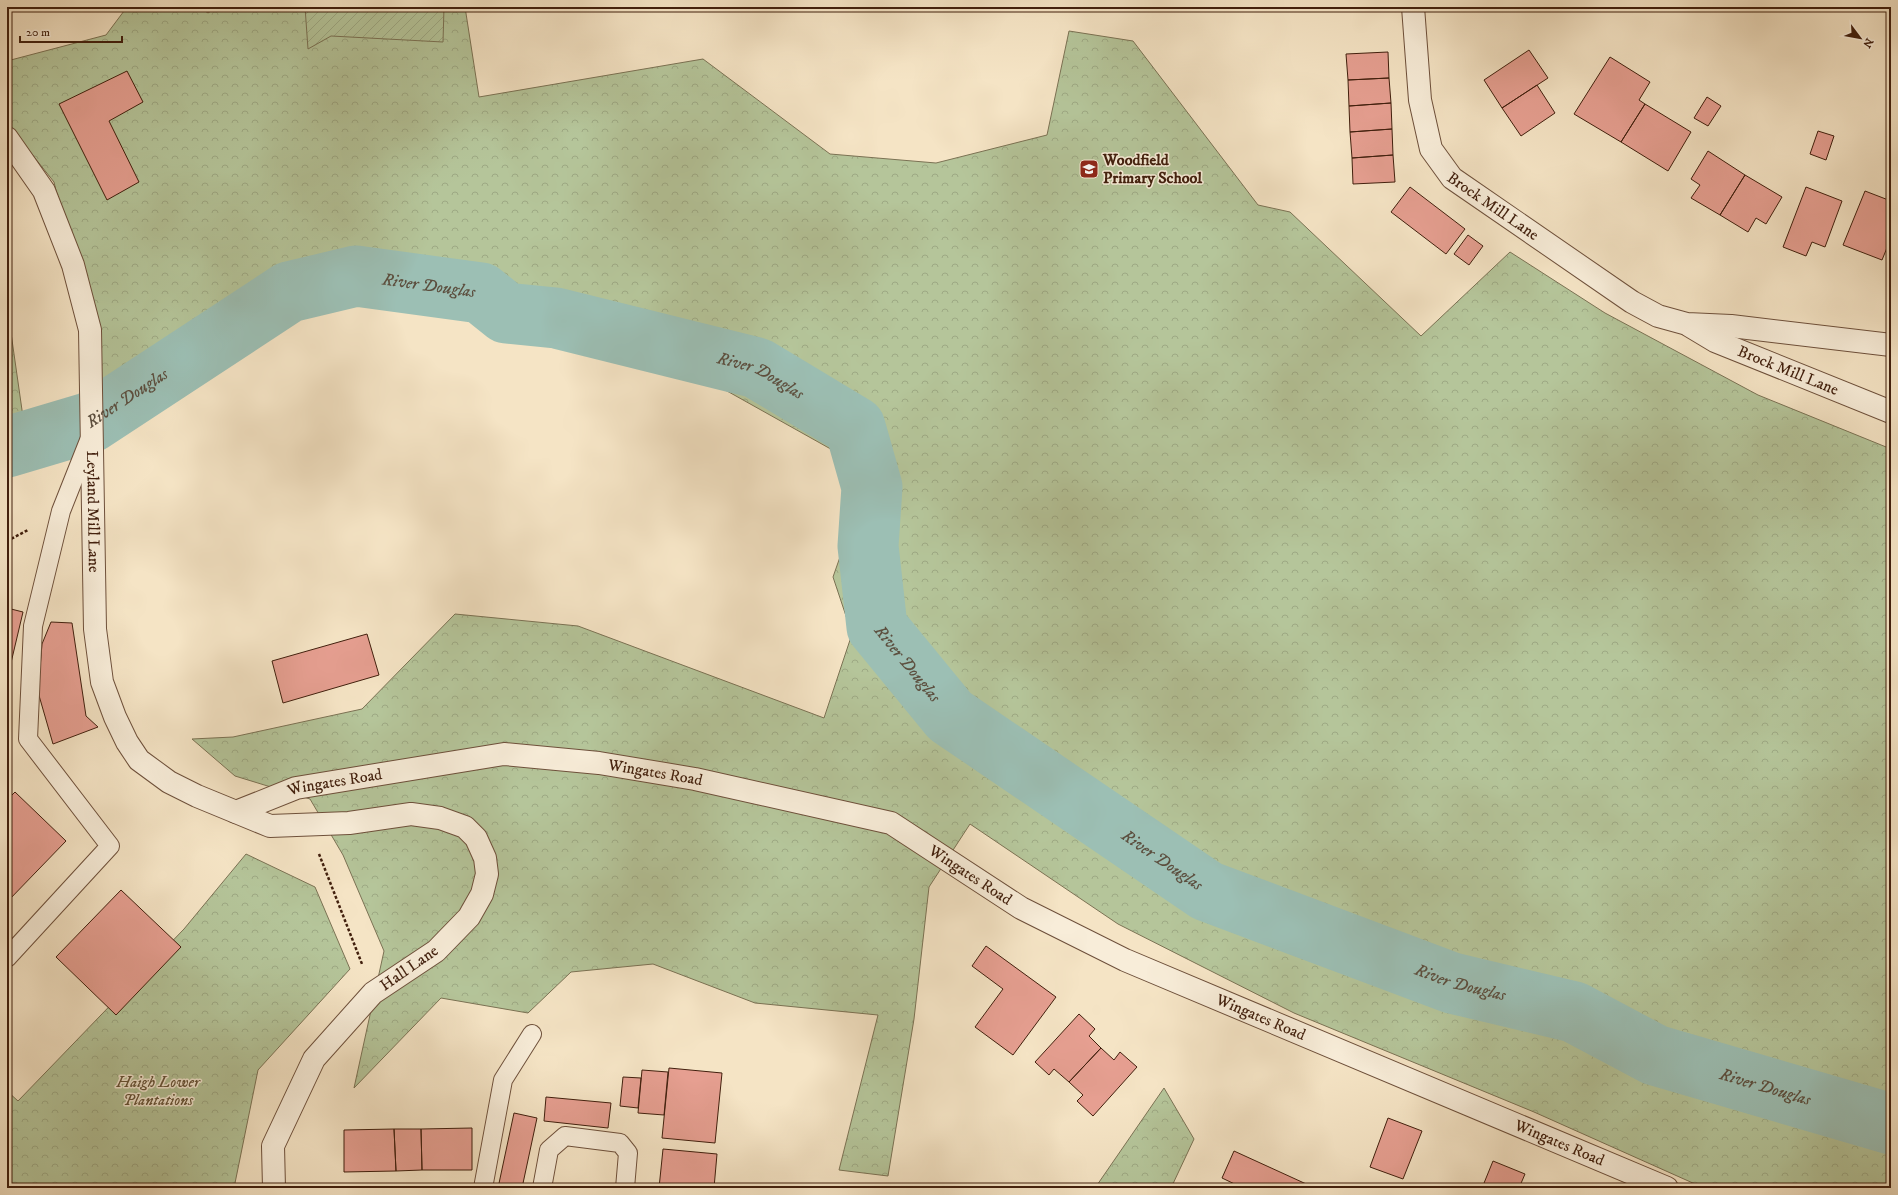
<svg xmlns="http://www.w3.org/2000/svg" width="1898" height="1195" font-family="'IM FELL DW Pica',serif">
<defs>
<pattern id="forest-crowns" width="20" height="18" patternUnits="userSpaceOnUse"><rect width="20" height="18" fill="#b5c59a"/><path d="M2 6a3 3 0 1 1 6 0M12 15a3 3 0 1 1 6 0" fill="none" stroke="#9da984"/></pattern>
<pattern id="garden-furrows" width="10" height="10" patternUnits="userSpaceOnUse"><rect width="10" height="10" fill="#b5c59a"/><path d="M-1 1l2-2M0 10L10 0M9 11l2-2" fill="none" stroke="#9da984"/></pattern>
</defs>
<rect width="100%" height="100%" fill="#f5e4c5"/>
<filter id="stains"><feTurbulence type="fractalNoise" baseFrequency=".005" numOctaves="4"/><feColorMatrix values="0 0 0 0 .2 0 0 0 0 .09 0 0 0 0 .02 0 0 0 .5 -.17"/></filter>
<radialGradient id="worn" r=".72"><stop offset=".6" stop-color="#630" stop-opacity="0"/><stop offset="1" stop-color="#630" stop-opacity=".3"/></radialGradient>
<path fill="url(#forest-crowns)" stroke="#7b7254" d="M127 7H199L208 13 217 7H465L479 97 703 59 830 154 936 163 1047 135 1069 31 1133 41 1258 205 1290 212 1421 336 1510 252 1605 313 1758 395 1891 449V1188H1704L1534 1112 1294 1013 1118 924 970 824 929 887 914 1019 888 1176 839 1170 878 1015 755 1003 653 964 571 972 528 1013 441 998 354 1088 384 951 343 855 310 799 235 776 192 739 233 737 362 709 455 614 578 626 824 718 852 634 833 577 870 471 643 344 364 300 331 304 101 384 54 182 7 123V61L106 35Z
M7 305 29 459 7 478Z
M246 854 315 887 350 969 258 1070 234 1188H7V1091L18 1101 184 929Z
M1164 1088 1194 1139 1171 1188H1095Z"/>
<path fill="url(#garden-furrows)" stroke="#7b7254" d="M305 7H444L443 42 331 36 308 49Z"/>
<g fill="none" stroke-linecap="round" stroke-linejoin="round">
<path stroke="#9cbfb4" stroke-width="61" id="s1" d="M7 447 91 422 289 292 356 276 481 293 506 313 556 318 757 368 855 427 872 487 868 546 877 627 950 716 1207 891 1452 983 1574 1012 1655 1055 1891 1124"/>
</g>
<path fill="#e69f91" stroke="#411f0d" d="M1529 50 1548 78 1502 108 1484 80Z
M1388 52 1389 78 1348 80 1346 54Z
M1610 57 1650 82 1639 100 1645 104 1621 142 1574 114Z
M127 71 143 102 109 121 139 182 107 200 59 104Z
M1389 78 1391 103 1349 106 1348 80Z
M1537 85 1555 113 1521 136 1502 108Z
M1707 97 1721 106 1708 126 1694 118Z
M1391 103 1392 129 1350 132 1349 106Z
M1645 104 1691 132 1668 171 1621 142Z
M1392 129 1393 155 1352 158 1350 132Z
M1818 131 1834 136 1826 160 1810 154Z
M1708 151 1745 175 1720 215 1691 198 1700 185 1691 179Z
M1393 155 1395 182 1353 184 1352 158Z
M1745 175 1782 197 1766 224 1756 218 1748 232 1720 215Z
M1410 187 1465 229 1446 254 1391 212Z
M1806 187 1842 201 1825 247 1812 242 1806 256 1783 247Z
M1865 191 1891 201V238L1882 260 1843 245Z
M1468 235 1483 246 1469 265 1454 254Z
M7 608 23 612 10 667 7 666Z
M51 622 72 623 86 716 98 727 53 744 38 692 42 644Z
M367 634 379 675 283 703 272 661Z
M15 792 66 841 7 902V800Z
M121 890 181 947 116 1015 56 957Z
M986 946 1056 997 1013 1055 975 1027 1003 989 972 966Z
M1079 1014 1095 1029 1089 1036 1101 1048 1069 1082 1054 1069 1049 1075 1035 1062Z
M1101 1048 1114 1060 1120 1052 1137 1067 1093 1116 1077 1101 1083 1095 1069 1082Z
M669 1068 722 1073 715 1143 662 1138Z
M642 1070 668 1072 664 1115 638 1113Z
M623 1077 641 1078 638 1108 620 1106Z
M546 1097 611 1103 608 1128 544 1121Z
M514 1113 537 1118 522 1188H498Z
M1388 1118 1422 1131 1403 1179 1370 1167Z
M472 1128V1170H422L421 1129Z
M394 1129 396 1171 344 1172V1130Z
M394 1129H421L422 1170 396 1171Z
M663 1149 717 1154 714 1188H659Z
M1234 1151 1315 1188H1243L1222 1178Z
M1493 1161 1525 1174 1519 1188H1482Z"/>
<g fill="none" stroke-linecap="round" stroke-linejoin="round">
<defs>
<path id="service" d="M7 958 110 846 28 739 33 626 61 511 90 438
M483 1188 503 1080 532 1034
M542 1188 549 1150 565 1136 620 1143 628 1153 625 1188"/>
<g id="minor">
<path id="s2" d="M1413 7 1420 100 1431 149 1452 178 1632 302 1658 316 1687 324 1731 326 1891 345"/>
<path id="s3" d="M7 138 44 191 73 265 90 330 95 629 102 682 115 717 127 742 139 760 169 782 197 796 270 826 349 823 411 814 440 818 465 827 476 838 485 858 487 874 482 894 469 917 436 951 373 993 314 1059 273 1146 274 1188"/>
<path id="s4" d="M1690 326 1715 341 1891 412"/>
<path id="s5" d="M236 812 296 788 504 754 599 763 695 779 891 823 1021 908 1125 960 1667 1188"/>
</g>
</defs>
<use href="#service" stroke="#6e503b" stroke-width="20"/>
<use href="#minor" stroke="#6e503b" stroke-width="24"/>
<path stroke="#411f0d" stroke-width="2.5" stroke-dasharray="3 2" stroke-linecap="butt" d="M7 541 28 530
M319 854 362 964"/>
<use href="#service" stroke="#f8edd9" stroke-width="18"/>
<use href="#minor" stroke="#f8edd9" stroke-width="22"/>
</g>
<defs>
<symbol id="school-square" viewBox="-11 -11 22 22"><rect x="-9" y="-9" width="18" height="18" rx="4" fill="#8f2418" stroke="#f8edd9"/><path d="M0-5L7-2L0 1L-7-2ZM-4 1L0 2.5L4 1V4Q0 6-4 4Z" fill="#fff"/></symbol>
</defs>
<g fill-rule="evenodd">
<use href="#school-square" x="1078" y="158" width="22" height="22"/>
</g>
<g text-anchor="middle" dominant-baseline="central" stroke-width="3" stroke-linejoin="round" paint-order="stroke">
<g font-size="16" font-weight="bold" fill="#411f0d" stroke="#f8edd9" text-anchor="start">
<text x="1103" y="160">Woodfield<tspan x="1103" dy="18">Primary School</tspan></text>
</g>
<g font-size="16" fill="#411f0d" stroke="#f8edd9">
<text stroke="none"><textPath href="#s2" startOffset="229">Brock Mill Lane</textPath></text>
<text stroke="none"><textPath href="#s4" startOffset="108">Brock Mill Lane</textPath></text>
<text stroke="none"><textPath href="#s3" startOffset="393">Leyland Mill Lane</textPath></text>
<text stroke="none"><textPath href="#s5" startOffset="428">Wingates Road</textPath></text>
<text stroke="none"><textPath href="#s5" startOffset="104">Wingates Road</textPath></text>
<text stroke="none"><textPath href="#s5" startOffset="764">Wingates Road</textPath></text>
<text transform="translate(409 968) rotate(-35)">Hall Lane</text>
<text stroke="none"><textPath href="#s5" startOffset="1088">Wingates Road</textPath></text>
<text stroke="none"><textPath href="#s5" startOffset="1412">Wingates Road</textPath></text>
</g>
<g font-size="16" font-style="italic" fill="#645137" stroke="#f8edd9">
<text x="158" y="1082">Haigh Lower<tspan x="158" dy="18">Plantations</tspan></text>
</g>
<g font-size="17" font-style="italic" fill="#5c4f3f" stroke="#f8edd9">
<text stroke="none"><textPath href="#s1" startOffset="467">River Douglas</textPath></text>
<text stroke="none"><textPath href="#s1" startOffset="815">River Douglas</textPath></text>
<text stroke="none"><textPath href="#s1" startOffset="131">River Douglas</textPath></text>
<text stroke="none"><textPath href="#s1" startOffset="1174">River Douglas</textPath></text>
<text stroke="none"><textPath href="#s1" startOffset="1498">River Douglas</textPath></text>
<text stroke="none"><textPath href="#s1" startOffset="1822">River Douglas</textPath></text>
<text stroke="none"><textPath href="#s1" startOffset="2146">River Douglas</textPath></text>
</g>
</g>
<rect width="1898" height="1195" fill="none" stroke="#f5e4c5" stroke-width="24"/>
<rect x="8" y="8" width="1882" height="1179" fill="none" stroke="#411f0d" stroke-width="2"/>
<rect x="12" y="12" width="1874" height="1171" fill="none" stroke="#411f0d"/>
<g transform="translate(1860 38) rotate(122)" stroke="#f8edd9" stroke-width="3" paint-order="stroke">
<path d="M0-3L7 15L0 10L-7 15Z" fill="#411f0d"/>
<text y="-6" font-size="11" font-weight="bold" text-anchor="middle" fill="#411f0d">N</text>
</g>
<path d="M20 36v6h102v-6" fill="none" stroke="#411f0d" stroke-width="2"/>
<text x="26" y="36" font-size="12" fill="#411f0d" stroke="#f8edd9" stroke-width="3" paint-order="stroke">20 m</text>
<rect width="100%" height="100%" filter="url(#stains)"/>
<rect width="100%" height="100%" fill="url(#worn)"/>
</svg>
